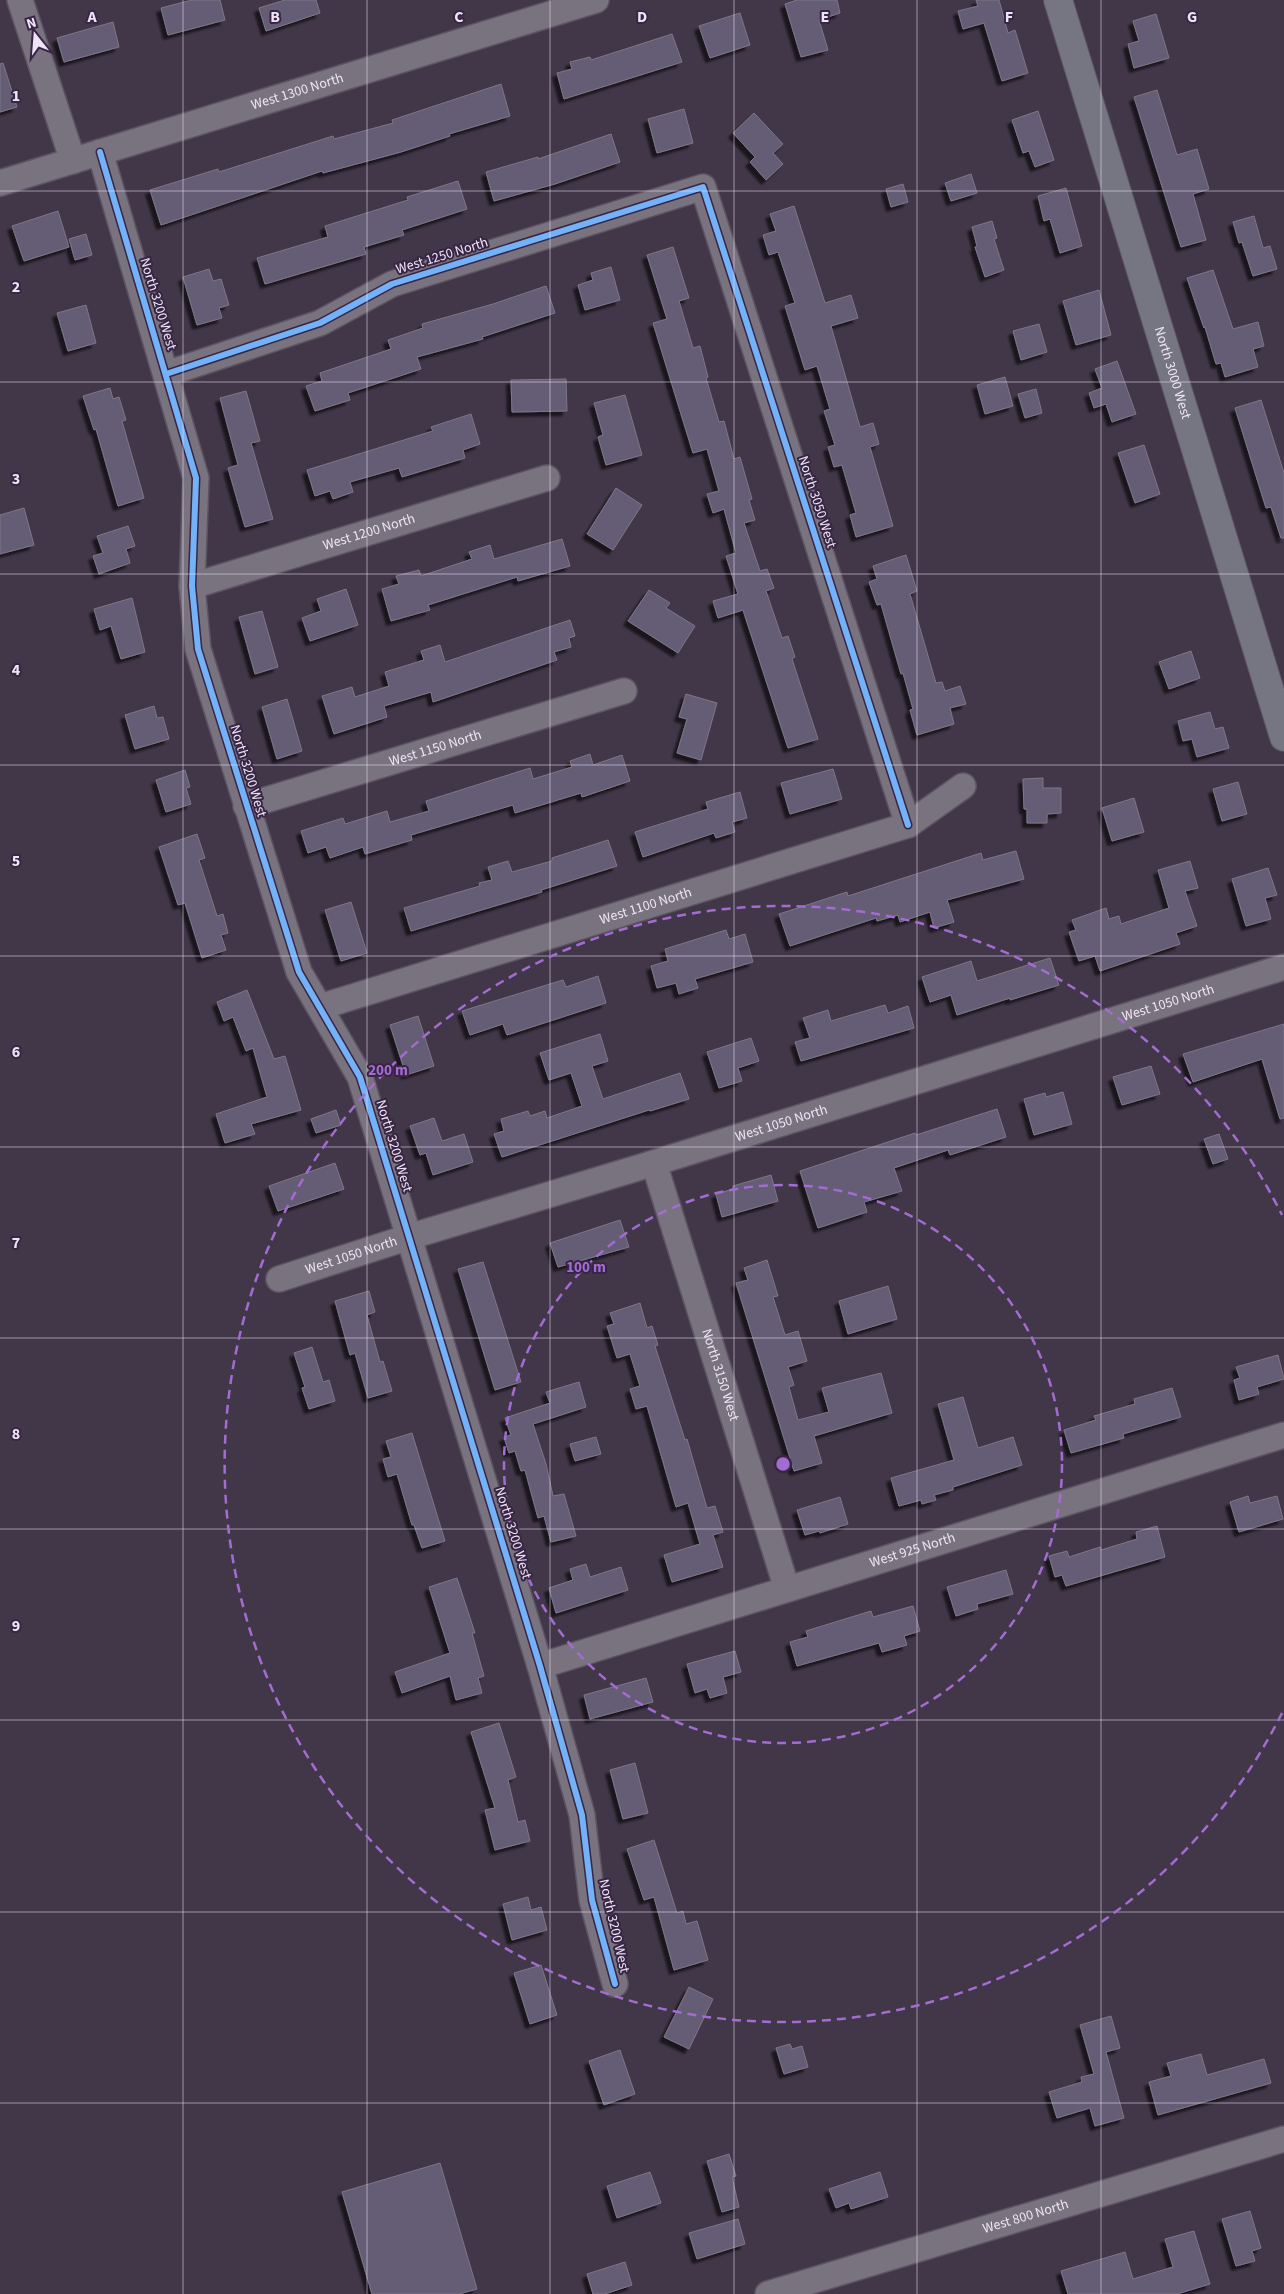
<svg xmlns="http://www.w3.org/2000/svg" width="1284" height="2294" font-family="'Source Sans 3',sans-serif">
<defs>
<filter id="shadow"><feDropShadow dx="-4.5" dy="4.5" stdDeviation="1" flood-color="#0009"/></filter>
</defs>
<rect width="100%" height="100%" fill="#423748"/>
<path fill="#655c75" stroke="#7d7787" filter="url(#shadow)" d="M192 0H220L225 20 168 35 161 8Z
M285 0H316L320 13 266 31 259 8Z
M797 0H837L840 13 819 20 828 50 801 57 785 4Z
M976 0H999L1008 33 1015 30 1028 73 1002 81 984 23 963 29 958 11 978 6Z
M740 13 750 45 710 58 699 26Z
M1156 14 1169 58 1134 68 1128 44 1139 41 1133 21Z
M113 22 119 47 64 62 57 38Z
M672 34 682 62 564 99 557 73 572 69 570 62 590 57 591 60Z
M3 63 17 107 0 112V64Z
M501 84 510 116 449 134 450 136 401 152 323 173 322 171 161 225 150 190 218 169 219 172 333 136 334 139 393 123 392 120Z
M1157 90 1177 155 1197 149 1209 189 1193 194 1206 240 1181 247 1134 97Z
M684 109 693 143 657 153 648 119Z
M1038 111 1054 160 1035 167 1029 151 1023 153 1012 120Z
M754 113 783 144 773 153 783 164 766 180 750 162 755 157 733 133Z
M611 134 620 162 555 184 494 201 486 172 538 157V159Z
M971 174 977 193 951 201 945 183Z
M458 181 467 209 402 230 404 235 364 247 366 254 265 284 257 258 328 237 325 226 408 200 407 197Z
M903 184 908 202 891 207 886 189Z
M1066 188 1082 246 1060 253 1050 219 1044 221 1038 196Z
M794 206 825 303 851 295 858 318 831 326 860 427 873 423 879 444 870 447 893 526 856 537 850 515 856 513 842 465 834 467 828 447 835 445 824 411 830 409 817 366 805 370 785 306 795 303 778 252 769 255 763 235 776 231 770 214Z
M58 211 69 247 24 261 12 226Z
M1254 216 1263 248 1270 246 1277 269 1253 276 1242 242 1239 243 1233 222Z
M992 221 997 238 994 239 1004 270 985 277 975 247 977 246 972 227Z
M86 234 92 255 75 260 69 239Z
M673 247 689 298 679 301 693 348 700 346 708 377 706 378 719 422 724 421 734 459 740 457 752 499 749 500 755 520 744 523 760 571 767 569 774 588 766 591 782 638 788 636 795 657 792 659 818 739 788 748 743 610 718 618 713 601 738 594 726 556 736 553 724 509 713 513 707 494 719 491 707 449 693 453 653 323 667 319 647 255Z
M611 267 620 300 585 310 578 285 593 280 591 273Z
M209 269 213 281 221 279 229 305 219 308 222 318 197 325 183 277Z
M1213 270 1233 329 1258 322 1264 346 1253 349 1258 367 1225 377 1221 363 1216 364 1205 327 1204 328 1187 278Z
M546 286 555 313 482 337 483 339 417 357 421 369 348 393 350 400 315 411 306 386 322 381 320 373 391 349 388 340 423 328 422 324 493 304Z
M1099 290 1111 335 1076 345 1063 301Z
M86 305 96 343 68 351 57 313Z
M1039 324 1047 352 1021 360 1013 331Z
M1117 361 1136 414 1112 422 1106 404 1094 408 1089 393 1102 388 1095 369Z
M1005 377 1013 406 985 414 977 385Z
M566 379 567 411 512 412 511 380Z
M110 388 113 399 119 397 126 420 122 421 144 498 118 506 96 429 94 430 83 396Z
M1036 389 1042 413 1025 418 1018 394Z
M246 391 260 441 251 443 273 519 245 527 228 468 238 465 220 398Z
M625 395 642 455 606 465 598 437 603 435 594 403Z
M1261 400 1284 473V538H1281L1271 507 1266 508 1235 408Z
M471 414 480 444 463 450 465 458 402 477 399 468 350 482 353 492 333 499 330 491 315 496 307 470 433 431 431 427Z
M1144 445 1160 494 1135 503 1118 453Z
M616 488 642 505 613 550 587 534Z
M24 508 34 545 0 554V515Z
M128 526 135 546 126 549 130 563 99 574 93 556 103 553 97 536Z
M562 539 570 566 518 581 517 577 428 605 430 610 391 621 382 589 399 584 396 576 419 570 421 576 472 559 469 552 490 545 494 559Z
M906 555 917 591 910 594 936 683 942 682 945 691 960 686 966 704 950 708 954 724 917 735 910 710 913 709 903 673 901 674 881 604 877 605 869 582 877 579 873 566Z
M346 589 358 625 310 641 302 618 321 611 317 599Z
M649 590 670 603 666 608 695 626 678 653 628 621Z
M132 598 145 652 121 659 111 626 100 630 94 609Z
M262 611 278 667 255 674 239 617Z
M570 620 575 636 569 638 571 647 554 652 557 660 433 702 431 692 384 706 387 717 334 734 322 696 352 687 355 697 389 686 385 672 424 660 421 651 440 645 445 662Z
M1191 651 1200 678 1169 689 1159 662Z
M686 694 717 703 701 760 677 753 687 719 679 717Z
M287 699 302 751 277 759 262 707Z
M154 706 157 718 163 717 169 739 135 749 125 715Z
M1210 712 1215 729 1223 727 1229 748 1197 757 1192 739 1183 741 1178 721Z
M590 754 593 765 622 755 630 781 582 797 581 793 515 813 513 805 411 835 412 840 365 854 363 847 330 858 326 847 308 853 301 831 343 818 345 824 387 811 390 822 429 811 426 801 530 768 533 779 572 767 570 761Z
M833 769 842 799 790 814 781 783Z
M185 770 190 787 186 788 191 804 166 812 156 780Z
M1043 778V788H1061V813L1047 814V823H1027V809H1024L1023 779Z
M1238 782 1247 814 1222 821 1213 789Z
M740 792 747 818 732 822 735 832 716 838 714 833 643 857 635 832 708 809 706 802Z
M1134 798 1144 832 1112 841 1102 808Z
M197 834 205 858 199 860 217 916 223 914 228 933 221 935 226 950 202 958 185 903 178 905 159 847Z
M608 840 617 866 541 890 542 892 411 931 404 908 480 886 479 883 492 880 488 867 508 861 512 872 552 861V858Z
M1016 851 1024 879 947 900 954 922 934 928 930 912 900 922 898 915 877 921 876 918 790 946 779 914 847 892 848 896 981 853 983 860Z
M1190 861 1198 888 1185 891 1197 926 1176 933 1180 944 1100 971 1095 956 1079 961 1069 932 1076 930 1072 920 1106 908 1109 919 1119 916 1121 924 1169 908 1158 870Z
M1268 868 1277 895 1265 898 1271 919 1246 926 1232 879Z
M351 902 367 953 341 961 325 910Z
M726 930 729 939 745 934 753 962 695 979 698 988 679 994 676 983 657 988 651 966 668 961 665 949Z
M1050 958 1059 985 1010 1000V998L957 1015 951 995 930 1002 922 977 971 961 977 981Z
M598 976 606 1003 507 1035 503 1024 470 1035 462 1011 563 980 566 987Z
M247 990 274 1059 285 1056 301 1110 251 1124 255 1134 225 1143 216 1114 267 1097 253 1048 246 1051 233 1017 224 1021 217 1002Z
M885 1005 888 1013 908 1006 914 1028 801 1061 795 1042 810 1038 803 1018 828 1010 831 1021Z
M418 1016 434 1066 406 1075 390 1025Z
M1284 1024V1118L1280 1119 1262 1059 1193 1082 1183 1054Z
M600 1034 608 1061 592 1066 603 1099 680 1073 689 1099 650 1111 649 1110 502 1157 494 1134 504 1131 501 1119 528 1111 530 1116 545 1111 547 1118 582 1106 571 1073 549 1080 540 1053Z
M751 1038 759 1061 738 1068 742 1081 719 1088 707 1052Z
M1151 1066 1160 1094 1122 1105 1113 1077Z
M1063 1092 1072 1124 1034 1135 1024 1099 1045 1093 1046 1097Z
M997 1109 1006 1137 950 1155 948 1150 894 1168 902 1191 864 1202 867 1212 818 1228 800 1171 915 1133 916 1135Z
M336 1110 341 1125 316 1133 311 1119Z
M434 1118 442 1141 464 1134 473 1162 433 1175 426 1153 420 1155 410 1126Z
M1219 1134 1228 1159 1213 1164 1204 1139Z
M335 1163 344 1189 278 1211 269 1186Z
M771 1175 778 1201 722 1217 716 1194 733 1189V1186Z
M620 1220 629 1247 558 1267 550 1243Z
M767 1260 778 1296 773 1297 785 1335 798 1331 807 1361 788 1367 794 1385 789 1387 798 1420 829 1412 822 1388 881 1373 892 1413 814 1436 822 1463 794 1471 736 1283 748 1280 744 1268Z
M483 1262 521 1382 495 1390 458 1269Z
M888 1286 897 1319 848 1334 839 1301Z
M369 1291 375 1312 367 1315 380 1362 383 1361 392 1391 368 1398 355 1353 350 1355 335 1301Z
M640 1303 647 1328 652 1326 658 1345 655 1346 685 1440 687 1439 707 1508 715 1506 723 1532 713 1535 723 1567 672 1582 664 1555 700 1544 688 1503 676 1507 647 1406 636 1409 630 1389 640 1386 630 1354 617 1358 607 1326 614 1324 610 1313Z
M312 1347 323 1382 329 1380 335 1401 309 1409 302 1388 305 1387 294 1353Z
M1278 1355 1284 1379 1257 1387 1259 1394 1239 1400 1234 1380 1240 1378 1236 1367Z
M579 1382 586 1407 533 1424 546 1464 553 1496 564 1494 576 1536 551 1542 544 1516 538 1518 525 1470 521 1471 515 1451 509 1453 504 1437 511 1435 505 1418 550 1403 546 1392Z
M1172 1388 1181 1417 1123 1434 1124 1438 1071 1453 1064 1430 1096 1420 1094 1416 1135 1404 1134 1399Z
M963 1397 978 1448 1013 1437 1022 1465 953 1487V1490L934 1495 936 1500 922 1504 921 1500 899 1506 891 1478 954 1460 938 1404Z
M412 1433 445 1541 422 1548 414 1525H412L397 1474 388 1477 383 1459 391 1457 386 1441Z
M596 1437 601 1454 575 1461 570 1444Z
M1248 1496 1250 1503 1277 1496 1283 1519 1239 1532 1230 1502Z
M840 1497 848 1524 820 1533 819 1531 805 1535 797 1510Z
M1157 1526 1165 1557 1066 1586 1062 1575 1055 1577 1049 1556 1067 1551 1069 1557 1100 1547 1101 1550 1137 1539 1136 1532Z
M586 1564 590 1577 621 1567 628 1590 556 1613 549 1588 573 1580 570 1569Z
M1006 1570 1013 1594 977 1604 978 1609 956 1616 947 1587Z
M457 1578 475 1633H472L484 1676 478 1678 482 1693 456 1700 450 1676 402 1693 395 1672 450 1653 429 1587Z
M913 1606 920 1631 904 1636 907 1645 882 1652 879 1643 797 1666 790 1642 808 1637 806 1631 871 1611 873 1617Z
M735 1651 741 1672 723 1677 727 1693 710 1698 707 1689 695 1693 687 1664Z
M646 1678 653 1702 590 1719 584 1695Z
M499 1723 516 1777 508 1780 518 1822 525 1820 530 1841 495 1850 485 1810 495 1808 471 1732Z
M635 1763 648 1813 623 1819 610 1770Z
M654 1840 677 1913 683 1911 686 1924 697 1921 708 1960 674 1970 654 1897 644 1900 627 1849Z
M528 1897 531 1910 541 1907 547 1930 512 1940 503 1904Z
M541 1965 557 2015 530 2024 514 1973Z
M689 1987 713 1999 689 2049 664 2037Z
M1111 2016 1120 2048 1106 2052 1124 2118 1095 2126 1090 2108 1057 2118 1049 2092 1082 2082 1081 2077 1094 2074 1080 2025Z
M790 2044 792 2049 802 2046 808 2067 784 2074 776 2048Z
M620 2050 635 2094 604 2105 589 2061Z
M1201 2054 1207 2075 1264 2059 1271 2083 1158 2115 1149 2082 1171 2076 1167 2063Z
M729 2154 736 2176 732 2177 739 2207 722 2212 707 2161Z
M440 2163 477 2289 459 2294H372L342 2192Z
M650 2172 661 2203 617 2218 607 2186Z
M880 2172 888 2197 851 2209 849 2203 836 2208 829 2189Z
M1250 2211 1261 2248 1252 2251 1255 2261 1236 2266 1222 2219Z
M738 2219 745 2244 697 2259 689 2233Z
M1194 2231 1210 2284 1177 2294H1068L1061 2271 1125 2252 1133 2279 1173 2267 1165 2239Z
M625 2262 632 2285 605 2294H593L587 2274Z"/>
<g fill="none" stroke-linecap="round" stroke-linejoin="round">
<defs>
<g id="minor">
<path d="M20 0 73 161"/>
<path d="M100 152 196 478 192 586 198 649 299 972 360 1077 540 1666 582 1815 592 1900 615 1984"/>
<path id="s1" d="M0 183 596 0"/>
<path d="M166 374 320 323 392 284 703 187 908 825"/>
<path id="s2" d="M192 586 547 478"/>
<path id="s3" d="M246 806 624 691"/>
<path id="s4" d="M320 1007 908 825 963 786"/>
<path id="s5" d="M654 1163 787 1589"/>
<path id="s6" d="M279 1279 409 1237 654 1163 1284 967"/>
<path id="s7" d="M540 1666 1284 1435"/>
<path id="s8" d="M768 2294 1284 2139"/>
</g>
<g id="major">
<path id="s9" d="M1058 0 1284 737"/>
</g>
</defs>
<use href="#minor" stroke="#5c5362" stroke-width="28"/>
<use href="#major" stroke="#5c5362" stroke-width="30"/>
<use href="#minor" stroke="#79727f" stroke-width="25"/>
<use href="#major" stroke="#757681" stroke-width="28"/>
<defs>
<path id="cycleway" d="M100 152 196 478 192 586 198 649 299 972 360 1077 540 1666 582 1815 592 1900 615 1984
M166 374 320 323 392 284 703 187 908 825"/>
</defs>
<use href="#cycleway" stroke="#382644" stroke-width="9"/>
<use href="#cycleway" stroke="#73b2f8" stroke-width="6"/>
</g>
<path fill="none" stroke="#efe3f7" stroke-width="1" stroke-opacity="0.55" d="M183 0V2294M367 0V2294M550 0V2294M734 0V2294M917 0V2294M1101 0V2294M0 191H1284M0 382H1284M0 574H1284M0 765H1284M0 956H1284M0 1147H1284M0 1338H1284M0 1529H1284M0 1720H1284M0 1912H1284M0 2103H1284"/>
<g fill="none" stroke="#a46cd3" stroke-width="2.5" stroke-dasharray="9 6">
<circle cx="783" cy="1464" r="279"/>
<path d="M1282 1713A558 558 0 1 1 1282 1215"/>
</g>
<g text-anchor="middle" dominant-baseline="central" stroke-width="4" stroke-linejoin="round" paint-order="stroke">
<g font-size="14" fill="#efe3f7" stroke="#382644">
<text stroke="none"><textPath href="#s1" startOffset="311">West 1300 North</textPath></text>
<text transform="translate(442 256) rotate(-17)">West 1250 North</text>
<text transform="translate(158 304) rotate(73)">North 3200 West</text>
<text stroke="none"><textPath href="#s9" startOffset="390">North 3000 West</textPath></text>
<text transform="translate(817 502) rotate(72)">North 3050 West</text>
<text stroke="none"><textPath href="#s2" startOffset="185">West 1200 North</textPath></text>
<text stroke="none"><textPath href="#s3" startOffset="198">West 1150 North</textPath></text>
<text transform="translate(248 771) rotate(73)">North 3200 West</text>
<text stroke="none"><textPath href="#s4" startOffset="341">West 1100 North</textPath></text>
<text stroke="none"><textPath href="#s6" startOffset="931">West 1050 North</textPath></text>
<text stroke="none"><textPath href="#s6" startOffset="526">West 1050 North</textPath></text>
<text transform="translate(394 1146) rotate(73)">North 3200 West</text>
<text stroke="none"><textPath href="#s6" startOffset="76">West 1050 North</textPath></text>
<text stroke="none"><textPath href="#s5" startOffset="222">North 3150 West</textPath></text>
<text transform="translate(513 1533) rotate(73)">North 3200 West</text>
<text stroke="none"><textPath href="#s7" startOffset="390">West 925 North</textPath></text>
<text transform="translate(614 1926) rotate(77)">North 3200 West</text>
<text stroke="none"><textPath href="#s8" startOffset="269">West 800 North</textPath></text>
</g>
</g>
<g font-size="16" text-anchor="middle" font-weight="bold" fill="#efe3f7" stroke="#382644" stroke-width="4" stroke-linejoin="round" paint-order="stroke">
<text x="92" y="22">A</text>
<text x="275" y="22">B</text>
<text x="459" y="22">C</text>
<text x="642" y="22">D</text>
<text x="825" y="22">E</text>
<text x="1009" y="22">F</text>
<text x="1192" y="22">G</text>
<text x="16" y="101">1</text>
<text x="16" y="292">2</text>
<text x="16" y="484">3</text>
<text x="16" y="675">4</text>
<text x="16" y="866">5</text>
<text x="16" y="1057">6</text>
<text x="16" y="1248">7</text>
<text x="16" y="1439">8</text>
<text x="16" y="1631">9</text>
</g>
<circle cx="783" cy="1464" r="8" fill="#a46cd3" stroke="#382644" stroke-width="2.5"/>
<g font-size="15" text-anchor="middle" font-weight="bold" fill="#a46cd3" stroke="#382644" stroke-width="4" stroke-linejoin="round" paint-order="stroke">
<text x="388" y="1075">200 m</text>
<text x="586" y="1272">100 m</text>
</g>
<g transform="translate(35 35) rotate(343)" stroke="#382644" stroke-width="4" paint-order="stroke">
<path d="M0-4L9 19L0 12L-9 19Z" fill="#efe3f7"/>
<text y="-8" font-size="14" font-weight="bold" text-anchor="middle" fill="#efe3f7">N</text>
</g>
</svg>
